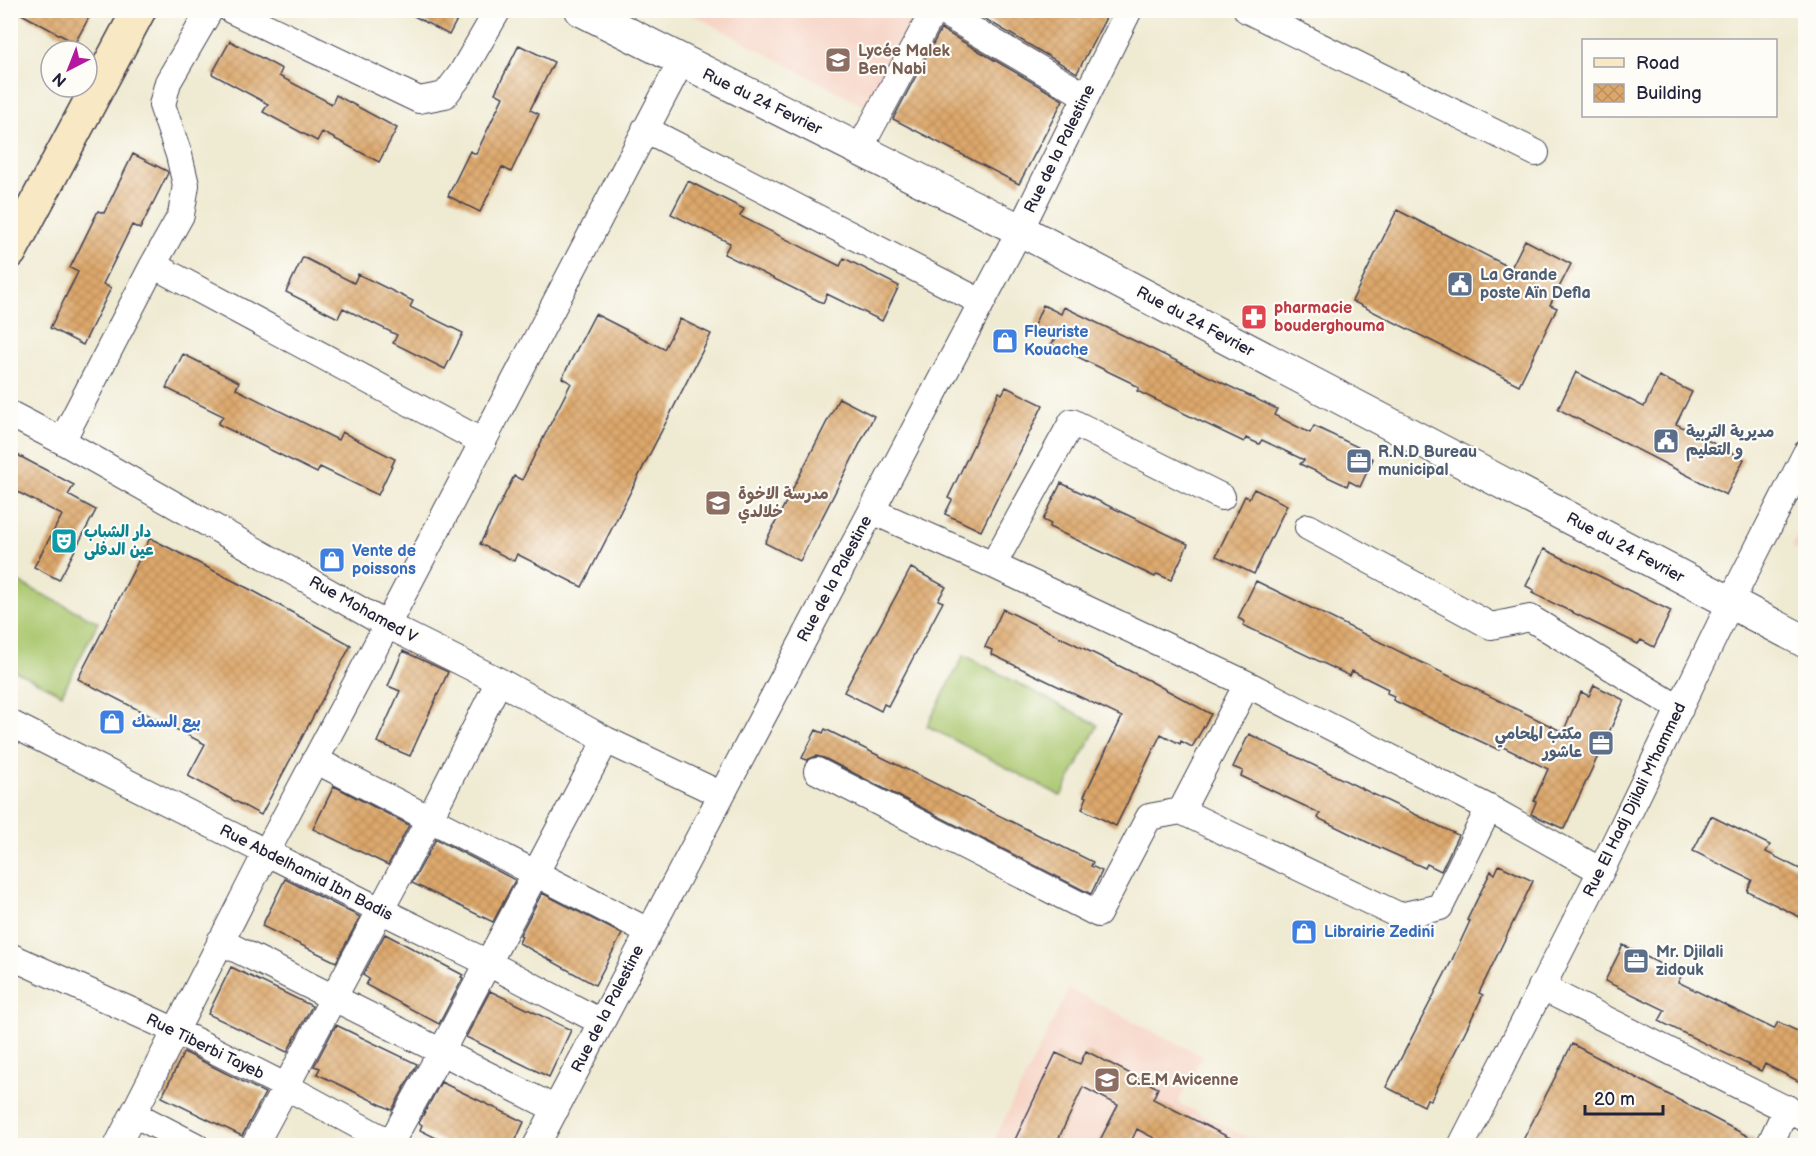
<svg xmlns="http://www.w3.org/2000/svg" width="1816" height="1156" font-family="'Balsamiq Sans','Playpen Sans Arabic',sans-serif">
<defs>
<pattern id="building-cross-hatch" width="8" height="8" patternUnits="userSpaceOnUse" patternTransform="scale(1.5)"><rect width="8" height="8" fill="#dca76a"/><path d="M0 0l8 8M0 8l8-8" fill="none" stroke="#bc8f5d"/></pattern>
</defs>
<rect width="100%" height="100%" fill="#fdfcf7"/>
<filter id="ink" filterUnits="userSpaceOnUse"><feTurbulence type="fractalNoise" baseFrequency=".0167" numOctaves="2"/><feDisplacementMap in="SourceGraphic" scale="12" xChannelSelector="R" yChannelSelector="G"/><feConvolveMatrix kernelMatrix="1 2 1 2 8 2 1 2 1" color-interpolation-filters="sRGB"/></filter>
<filter id="wash" filterUnits="userSpaceOnUse"><feTurbulence type="fractalNoise" baseFrequency=".008" numOctaves="4" result="noise"/><feDisplacementMap in="SourceGraphic" scale="24" xChannelSelector="R" yChannelSelector="G"/><feGaussianBlur stdDeviation="1.35" result="paint"/><feColorMatrix in="noise" values="0 0 0 0 0 0 0 0 0 0 0 0 0 0 0 0 0 1.4 0 .05"/><feComposite in="paint" operator="in"/></filter>
<g filter="url(#wash)">
<rect width="100%" height="100%" fill="#efead2"/>
<path fill="#f6d2c3" d="M686 11H922L872 110Z
M1805 519 1806 553H1805L1792 547Z
M1069 989 1202 1056 1178 1103 1262 1145 991 1146Z"/>
<path fill="#aac76e" stroke="#667454" stroke-width="1.5" d="M10 578 98 622 62 694 11 669Z
M964 655 1098 725 1061 796 927 726Z"/>
<g id="blocks">
<path fill="url(#building-cross-hatch)" d="M14 10H93L75 43Z
M403 10H462L449 35Z
M970 10H1110L1077 73Z
M941 29 1063 100 1019 184 893 119Z
M230 41 282 69 279 76 332 104 336 95 397 128 379 162 322 132 317 141 263 112 268 104 212 74Z
M519 45 554 62 530 110 539 114 511 172 502 167 480 212 448 196 470 151 476 154 503 97 495 93Z
M133 154 167 171 168 173 140 229 132 225 103 284 111 288 83 345 50 328 78 272 70 268 98 211 104 213Z
M688 181 744 209 740 216 840 266 844 258 899 286 882 321 827 294 823 303 724 254 730 243 671 214Z
M1397 210 1511 268 1525 240 1571 264 1550 305 1557 308 1519 385 1352 301Z
M303 257 354 283 358 274 413 301 410 307 463 333 445 369 393 343 397 335 343 308 338 318 286 292Z
M1043 305 1061 314 1064 307 1277 409 1274 415 1310 433 1314 426 1366 451 1364 455 1373 459 1360 487 1349 481 1347 486 1300 464 1304 460 1262 440 1259 444 1246 438 1244 442 1137 391 1139 388 1132 384V383L1051 344 1055 340 1032 330Z
M595 314 664 349 680 319 711 334 582 587 517 554 514 561 480 544 514 476 522 480 571 383 562 378Z
M183 354 239 382 236 389 338 440 342 432 395 459 378 495 320 467 317 473 218 424 223 416 166 388Z
M1576 372 1644 407 1659 376 1692 392 1676 424 1744 459 1726 495 1558 409Z
M1006 387 1043 405 981 531 945 514 952 500 948 498 999 392 1002 394Z
M839 398 874 416 800 561 765 543Z
M10 451 74 485 68 495 96 510 59 580 34 567 62 515 10 488Z
M1061 483 1188 544 1171 580 1157 574 1155 577 1049 527 1051 524 1043 520Z
M1254 489 1287 505 1254 574 1216 556 1245 496 1249 498Z
M150 538 257 593 351 645 261 815 188 776 205 744 78 679Z
M1544 549 1671 611 1654 647 1641 640 1638 644 1532 593 1534 590 1526 586Z
M911 568 946 587 938 600 943 602 913 658 888 706 884 704 881 711 844 692Z
M1256 581 1563 732 1581 692 1589 696 1594 685 1624 700 1564 829 1531 814 1536 802 1534 801 1548 769 1501 746 1499 750 1441 723 1393 700 1394 696 1387 693 1388 689 1352 671 1350 676 1243 625 1245 622 1238 618Z
M1003 609 1148 680 1211 714 1192 747 1181 741 1180 744 1161 734 1116 826 1082 809 1087 797 1084 796 1122 717 991 654 992 650 985 647Z
M403 651 448 672 410 756 377 742 400 691 388 686Z
M825 729 1093 862 1091 866 1102 871 1091 894 824 758 816 756 807 760 802 758 816 730 823 733Z
M1249 734 1458 835 1441 871 1427 864 1425 868 1367 842 1318 818 1320 814 1313 810 1241 776 1243 771 1233 767Z
M334 786 409 825 388 865 313 829Z
M1711 816 1770 845 1766 852 1806 872V920L1747 891 1752 880 1693 851Z
M436 839 515 880 493 922 412 883Z
M1499 865 1533 881 1479 993 1483 995 1455 1052 1431 1100 1427 1099 1424 1106 1386 1087 1451 962 1470 921 1467 920 1491 871 1495 874Z
M285 879 360 917 336 962 262 926Z
M542 893 622 934 595 985 519 943 522 936 520 935Z
M385 934 463 975 461 977 463 978 439 1024 366 985 369 979 363 975Z
M1623 945 1682 975 1678 982 1774 1029 1778 1022 1806 1035V1085L1765 1064 1761 1071 1659 1021 1665 1010 1605 981Z
M231 967 312 1006 287 1052 208 1014Z
M490 991 571 1030 549 1077 466 1037Z
M336 1025 417 1064 392 1110 317 1074 320 1068 314 1066Z
M1572 1044 1755 1140 1754 1146H1520Z
M1086 1051 1158 1088 1153 1099 1246 1146H1169L1137 1129 1129 1146H1097L1118 1105 1083 1087 1055 1146H1012L1056 1053 1080 1064Z
M184 1052 265 1093 242 1136 162 1097Z
M441 1082 524 1122 513 1146H452L420 1130 422 1125 419 1123Z"/>
</g>
</g>
<g filter="url(#ink)">
<use href="#blocks" fill-opacity="0" stroke="#414052" stroke-width="1.5"/>
<g fill="none" stroke-linecap="round" stroke-linejoin="round">
<defs>
<path id="minor" d="M231 10 419 100 445 95 461 74 498 10
M939 10 1086 96
M1247 10 1536 153
M645 129 981 302
M859 150 934 10
M153 265 483 442
M10 414 62 441 387 625 499 681 606 740 720 794
M62 441 153 265 181 215 186 185 179 155 162 105 168 82 210 10
M872 511 993 565 1247 684 1489 808 1601 871
M1308 527 1491 626 1530 618 1680 709
M993 565 1072 422 1222 497
M10 723 380 910 488 963 601 1022
M315 760 648 931
M817 771 1098 914 1149 817 1181 811 1247 684
M1181 811 1400 916 1440 907 1489 808
M220 941 556 1109
M10 956 176 1031 287 1087 396 1146
M1541 987 1806 1119
M134 1114 196 1146
M117 1146 266 853 387 625 681 62
M254 1146 430 818 499 681
M389 1146 441 1052 606 740
M536 1146 1020 230 1129 10
M1461 1146 1601 871 1742 579 1806 453
M1769 1146 1787 1108"/>
<path id="tertiary" d="M581 10 1020 230 1806 642"/>
<path id="secondary" d="M10 252 139 10"/>
</defs>
<use href="#minor" stroke="#414052" stroke-width="28"/>
<use href="#tertiary" stroke="#414052" stroke-width="34"/>
<use href="#secondary" stroke="#414052" stroke-width="36"/>
<use href="#minor" stroke="#fff" stroke-width="26"/>
<use href="#tertiary" stroke="#fff" stroke-width="32"/>
<use href="#secondary" stroke="#f8e8c3" stroke-width="33"/>
</g>
</g>
<defs>
<symbol id="school-square" viewBox="-11 -11 22 22"><rect x="-9" y="-9" width="18" height="18" rx="4" fill="#8d6e63" stroke="#fdfcf7"/><path d="M0-5L7-2L0 1L-7-2ZM-4 1L0 2.5L4 1V4Q0 6-4 4Z" fill="#fff"/></symbol>
<symbol id="civic-square" viewBox="-11 -11 22 22"><rect x="-9" y="-9" width="18" height="18" rx="4" fill="#5c6f8a" stroke="#fdfcf7"/><path d="M-.6-6.5H3V-4.5H.6V-3L4-1V1h2V6H-6V1h2V-1L-.6-3ZM-1.2 2.5V6h2.4V2.5Z" fill="#fff"/></symbol>
<symbol id="pharmacy-square" viewBox="-11 -11 22 22"><rect x="-9" y="-9" width="18" height="18" rx="4" fill="#e0444e" stroke="#fdfcf7"/><path d="M-2-6h4v4h4v4h-4v4h-4v-4h-4v-4h4Z" fill="#fff"/></symbol>
<symbol id="shop-square" viewBox="-11 -11 22 22"><rect x="-9" y="-9" width="18" height="18" rx="4" fill="#3f7fe0" stroke="#fdfcf7"/><path d="M-5-2.5h2.3a2.7 3.5 0 0 1 5.4 0H5L5.5 6h-11ZM-1.5-2.5h3a1.5 2.3 0 0 0-3 0Z" fill="#fff"/></symbol>
<symbol id="office-square" viewBox="-11 -11 22 22"><rect x="-9" y="-9" width="18" height="18" rx="4" fill="#5c6f8a" stroke="#fdfcf7"/><path d="M-6-3h4V-5.5h4V-3h4V5H-6ZM-1-4.5V-3h2v-1.5ZM-6 0V1H6V0Z" fill="#fff"/></symbol>
<symbol id="theatre-square" viewBox="-11 -11 22 22"><rect x="-9" y="-9" width="18" height="18" rx="4" fill="#0f9aa8" stroke="#fdfcf7"/><path d="M-5-5.5Q0-4 5-5.5V0Q5 5 0 6Q-5 5-5 0ZM-3.3-2.5H-1v1.5H-3.3ZM1-2.5H3.3v1.5H1ZM-2.8 1Q0 5.5 2.8 1Z" fill="#fff"/></symbol>
</defs>
<g fill-rule="evenodd">
<use href="#school-square" x="823" y="45" width="30" height="30"/>
<use href="#civic-square" x="1445" y="269" width="30" height="30"/>
<use href="#pharmacy-square" x="1239" y="302" width="30" height="30"/>
<use href="#shop-square" x="990" y="326" width="30" height="30"/>
<use href="#civic-square" x="1651" y="426" width="30" height="30"/>
<use href="#office-square" x="1344" y="446" width="30" height="30"/>
<use href="#school-square" x="703" y="488" width="30" height="30"/>
<use href="#theatre-square" x="49" y="526" width="30" height="30"/>
<use href="#shop-square" x="317" y="545" width="30" height="30"/>
<use href="#shop-square" x="97" y="707" width="30" height="30"/>
<use href="#office-square" x="1586" y="728" width="30" height="30"/>
<use href="#shop-square" x="1289" y="917" width="30" height="30"/>
<use href="#office-square" x="1621" y="946" width="30" height="30"/>
<use href="#school-square" x="1092" y="1065" width="30" height="30"/>
</g>
<g text-anchor="middle" dominant-baseline="central" stroke-width="4.5" stroke-linejoin="round" paint-order="stroke">
<g font-size="16" font-weight="bold" fill="#785e54" stroke="#fdfcf7" text-anchor="start">
<text x="858" y="51">Lycée Malek<tspan x="858" dy="18">Ben Nabi</tspan></text>
<text x="738" y="494">مدرسة الاخوة<tspan x="738" dy="18">خلالدي</tspan></text>
<text x="1126" y="1080">C.E.M Avicenne</text>
</g>
<g font-size="16" fill="#22223b" stroke="#fdfcf7">
<text transform="translate(762 102) rotate(26)">Rue du 24 Fevrier</text>
<text transform="translate(1060 149) rotate(-64)">Rue de la Palestine</text>
<text transform="translate(1195 322) rotate(28)">Rue du 24 Fevrier</text>
<text transform="translate(1625 548) rotate(28)">Rue du 24 Fevrier</text>
<text transform="translate(835 579) rotate(-62)">Rue de la Palestine</text>
<text transform="translate(363 610) rotate(29)">Rue Mohamed V</text>
<text transform="translate(1635 800) rotate(-64)">Rue El Hadj Djilali M'hammed</text>
<text transform="translate(306 873) rotate(27)">Rue Abdelhamid Ibn Badis</text>
<text transform="translate(608 1009) rotate(-63)">Rue de la Palestine</text>
<text transform="translate(205 1047) rotate(26)">Rue Tiberbi Tayeb</text>
</g>
<g font-size="16" font-weight="bold" fill="#4e5e75" stroke="#fdfcf7" text-anchor="start">
<text x="1480" y="275">La Grande<tspan x="1480" dy="18">poste Aïn Defla</tspan></text>
<text x="1686" y="432">مديرية التربية<tspan x="1686" dy="18">و التعليم</tspan></text>
<text x="1378" y="452">R.N.D Bureau<tspan x="1378" dy="18">municipal</tspan></text>
<text x="1582" y="734" text-anchor="end">مكتب المحامي<tspan x="1582" dy="18">عاشور</tspan></text>
<text x="1656" y="952">Mr. Djilali<tspan x="1656" dy="18">zidouk</tspan></text>
</g>
<g font-size="16" font-weight="bold" fill="#be3a42" stroke="#fdfcf7" text-anchor="start">
<text x="1274" y="308">pharmacie<tspan x="1274" dy="18">bouderghouma</tspan></text>
</g>
<g font-size="16" font-weight="bold" fill="#366cbe" stroke="#fdfcf7" text-anchor="start">
<text x="1024" y="332">Fleuriste<tspan x="1024" dy="18">Kouache</tspan></text>
<text x="352" y="551">Vente de<tspan x="352" dy="18">poissons</tspan></text>
<text x="132" y="722">بيع السمك</text>
<text x="1324" y="932">Librairie Zedini</text>
</g>
<g font-size="16" font-weight="bold" fill="#0d838f" stroke="#fdfcf7" text-anchor="start">
<text x="84" y="532">دار الشباب<tspan x="84" dy="18">عين الدفلى</tspan></text>
</g>
</g>
<rect width="1816" height="1156" fill="none" stroke="#fdfcf7" stroke-width="36"/>
<rect x="1582" y="39" width="195" height="78" fill="#fdfcf7" stroke="#a5a5ac" stroke-width="1.5"/>
<rect x="1594" y="58" width="30" height="9" fill="#f8e8c3" stroke="#a5a5ac" stroke-width="1.5"/>
<text x="1636" y="69" font-size="18" fill="#22223b">Road</text>
<rect x="1594" y="84" width="30" height="18" fill="url(#building-cross-hatch)" stroke="#a5a5ac" stroke-width="1.5"/>
<text x="1636" y="99" font-size="18" fill="#22223b">Building</text>
<g transform="translate(69 69) rotate(222)"><circle r="28" fill="#fdfcf7" stroke="#a5a5ac" stroke-width="1.5"/>
<path d="M0-4.5L10 22L0 15L-10 22Z" fill="#b5179e"/>
<text y="-9" font-size="16" font-weight="bold" text-anchor="middle" fill="#22223b">N</text>
</g>
<path d="M1585 1105v9h78v-9" fill="none" stroke="#22223b" stroke-width="3"/>
<text x="1594" y="1105" font-size="18" fill="#22223b" stroke="#fdfcf7" stroke-width="4.5" paint-order="stroke">20 m</text>
</svg>
